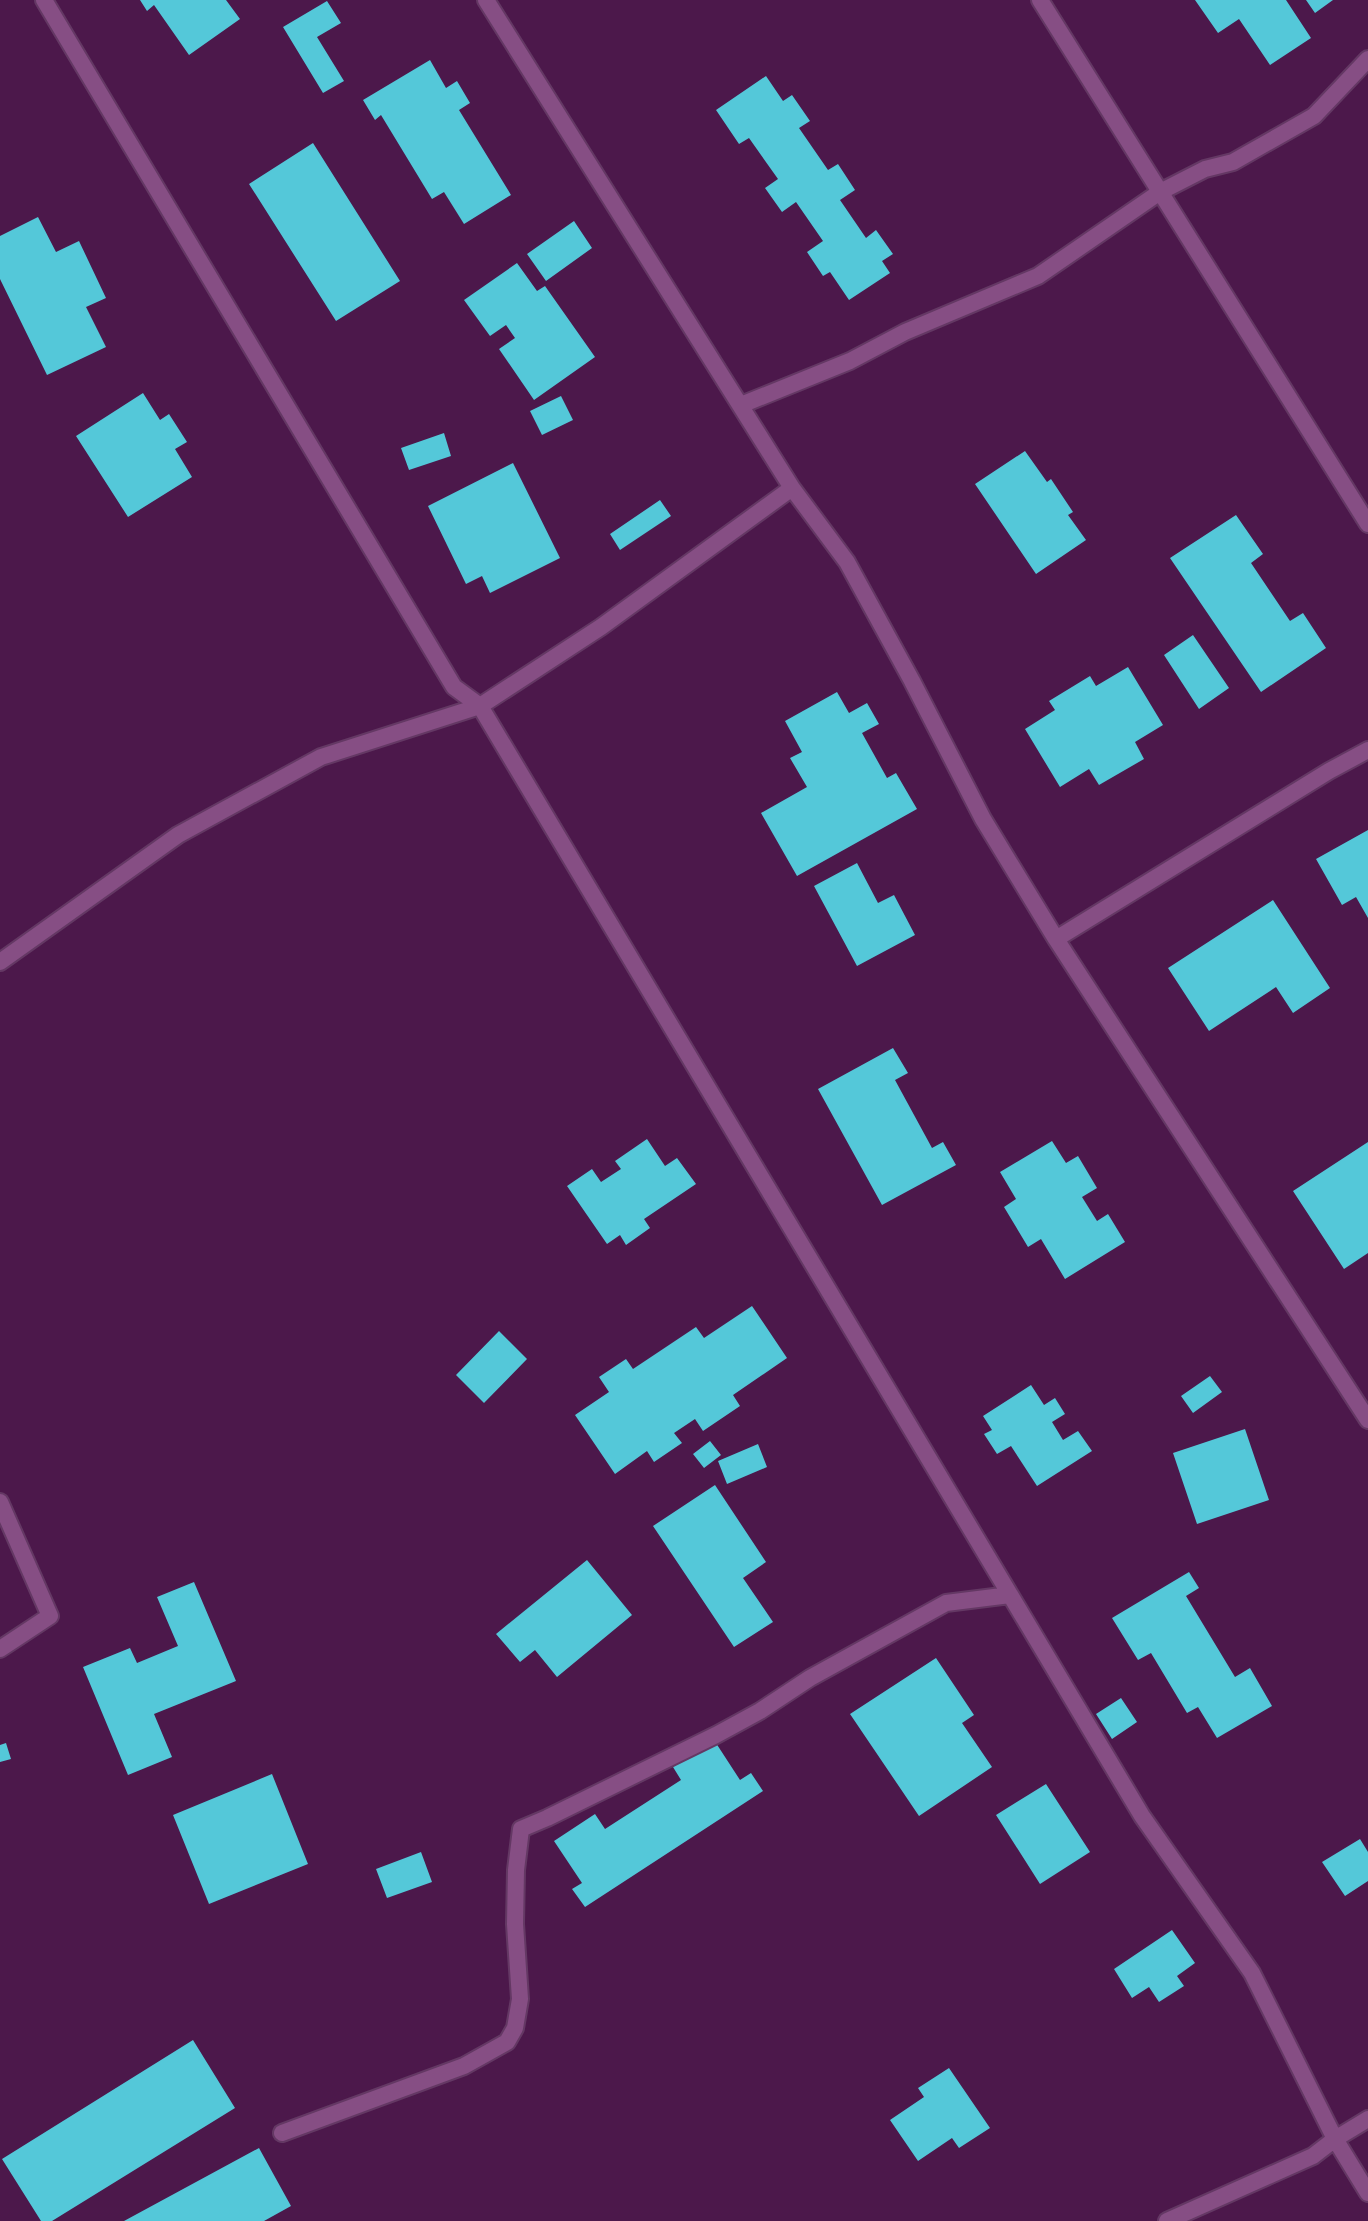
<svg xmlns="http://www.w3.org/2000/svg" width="1368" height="2221" font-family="Bitter,serif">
<rect width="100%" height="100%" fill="#4c184b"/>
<path fill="#54c8d9" d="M140 0H226L240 19 189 55 154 5 147 11Z
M1195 0H1286L1311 38 1270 65 1239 19 1218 33Z
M1306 0H1333L1315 13Z
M327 1 341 23 317 37 344 81 323 93 283 27Z
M430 60 446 88 457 81 470 103 459 110 511 195 464 224 444 192 432 199 381 115 375 120 363 100Z
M766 76 783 101 792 95 810 121 799 128 828 170 838 164 855 190 840 200 866 238 876 230 893 254 882 261 890 273 849 300 830 272 823 276 807 252 823 241 796 202 782 212 765 188 778 179 749 138 739 144 716 110Z
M313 143 400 281 336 321 249 184Z
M38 217 56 252 79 241 106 298 86 307 106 347 47 375 0 279V236Z
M574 221 592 248 546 281 527 254Z
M517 263 537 291 545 286 595 357 534 400 499 349 515 338 506 325 490 336 464 300Z
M143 393 160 420 169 414 187 442 175 449 192 477 128 517 76 436Z
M561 396 573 420 542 435 530 411Z
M444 433 451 456 409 470 401 448Z
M1025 451 1047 482 1051 479 1073 512 1068 515 1086 540 1036 574 975 484Z
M513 463 560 558 490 593 482 576 466 584 428 506Z
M660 500 671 516 620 550 610 534Z
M1236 515 1263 554 1251 563 1290 621 1303 613 1326 648 1261 692 1170 558Z
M1193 635 1229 688 1199 709 1164 655Z
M1128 667 1163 725 1135 742 1144 759 1099 785 1089 769 1060 787 1025 729 1055 710 1049 701 1090 676 1096 686Z
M837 692 849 713 867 703 879 724 862 733 887 778 896 773 917 809 797 876 761 813 807 787 790 758 802 752 785 721Z
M1368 830V918L1356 897 1342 905 1316 859Z
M857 863 878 903 894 895 915 935 857 966 814 886Z
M1273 900 1330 988 1293 1013 1276 987 1209 1031 1168 968Z
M893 1048 908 1073 895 1080 932 1148 943 1142 956 1165 882 1205 818 1089Z
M647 1139 665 1166 677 1158 696 1184 644 1219 650 1228 626 1245 620 1235 607 1244 567 1186 592 1169 601 1182 621 1169 615 1161Z
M1052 1141 1066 1163 1078 1156 1097 1188 1082 1197 1097 1221 1108 1214 1125 1242 1065 1279 1041 1239 1028 1247 1004 1207 1016 1199 1000 1172Z
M1368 1142V1253L1344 1269 1293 1191Z
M752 1306 787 1358 733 1395 740 1406 703 1431 695 1419 674 1433 682 1443 654 1462 647 1451 615 1474 575 1415 609 1392 599 1377 626 1359 633 1369 696 1327 704 1338Z
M499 1331 527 1359 484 1403 456 1375Z
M1210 1376 1222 1392 1193 1413 1181 1396Z
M1031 1385 1044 1405 1055 1398 1065 1414 1052 1422 1063 1440 1078 1431 1092 1451 1037 1486 1011 1446 997 1454 984 1434 992 1430 983 1416Z
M1245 1429 1269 1500 1197 1524 1173 1453Z
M710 1441 721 1455 704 1468 693 1454Z
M758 1444 767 1467 727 1484 718 1461Z
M715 1485 766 1562 743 1578 773 1622 734 1647 653 1526Z
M587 1560 632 1615 557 1677 535 1650 520 1662 496 1634Z
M1189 1572 1199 1588 1186 1596 1235 1677 1250 1668 1272 1706 1217 1738 1198 1707 1187 1713 1151 1653 1138 1660 1112 1618Z
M194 1582 236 1681 154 1714 172 1757 128 1775 83 1667 130 1648 137 1663 178 1646 157 1597Z
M936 1658 974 1715 962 1723 992 1767 919 1816 850 1714Z
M1121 1698 1137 1722 1112 1739 1096 1714Z
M714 1740 740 1780 751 1773 763 1791 585 1907 572 1889 582 1883 554 1841 595 1814 605 1829 681 1780 673 1767Z
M6 1743 11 1759 0 1762V1745Z
M272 1774 308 1864 209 1904 173 1815Z
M1046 1784 1090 1852 1040 1884 996 1815Z
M1360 1839 1368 1852V1881L1345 1896 1322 1862Z
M421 1852 432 1882 387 1898 376 1869Z
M1172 1930 1195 1963 1177 1976 1184 1986 1159 2002 1149 1987 1132 1998 1114 1969Z
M193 2040 235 2108 52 2221H41L2 2159Z
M949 2068 990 2128 959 2148 952 2138 918 2161 890 2120 924 2097 918 2088Z
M259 2148 291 2206 264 2221H124Z"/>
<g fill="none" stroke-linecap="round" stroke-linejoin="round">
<defs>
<path id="minor" d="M44 0 454 687 480 706 1142 1816 1252 1973 1335 2139 1368 2193
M486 0 792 488 847 562 912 681 983 819 1056 939 1368 1420
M1040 0 1368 524
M741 405 850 361 905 332 1038 276 1160 192 1205 169 1233 162 1314 116 1368 59
M1056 939 1329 771 1368 750
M0 962 178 835 321 757 480 706 601 627 792 488
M0 1502 50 1616 0 1649
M282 2133 464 2066 507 2042 515 2028 520 1999 515 1924 516 1870 521 1829 547 1818 716 1735 760 1711 810 1678 946 1603 1010 1595
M1167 2221 1313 2156 1335 2139 1368 2119"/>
</defs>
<use href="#minor" stroke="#643864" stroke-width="20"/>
<use href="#minor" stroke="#864e84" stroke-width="16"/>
</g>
</svg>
